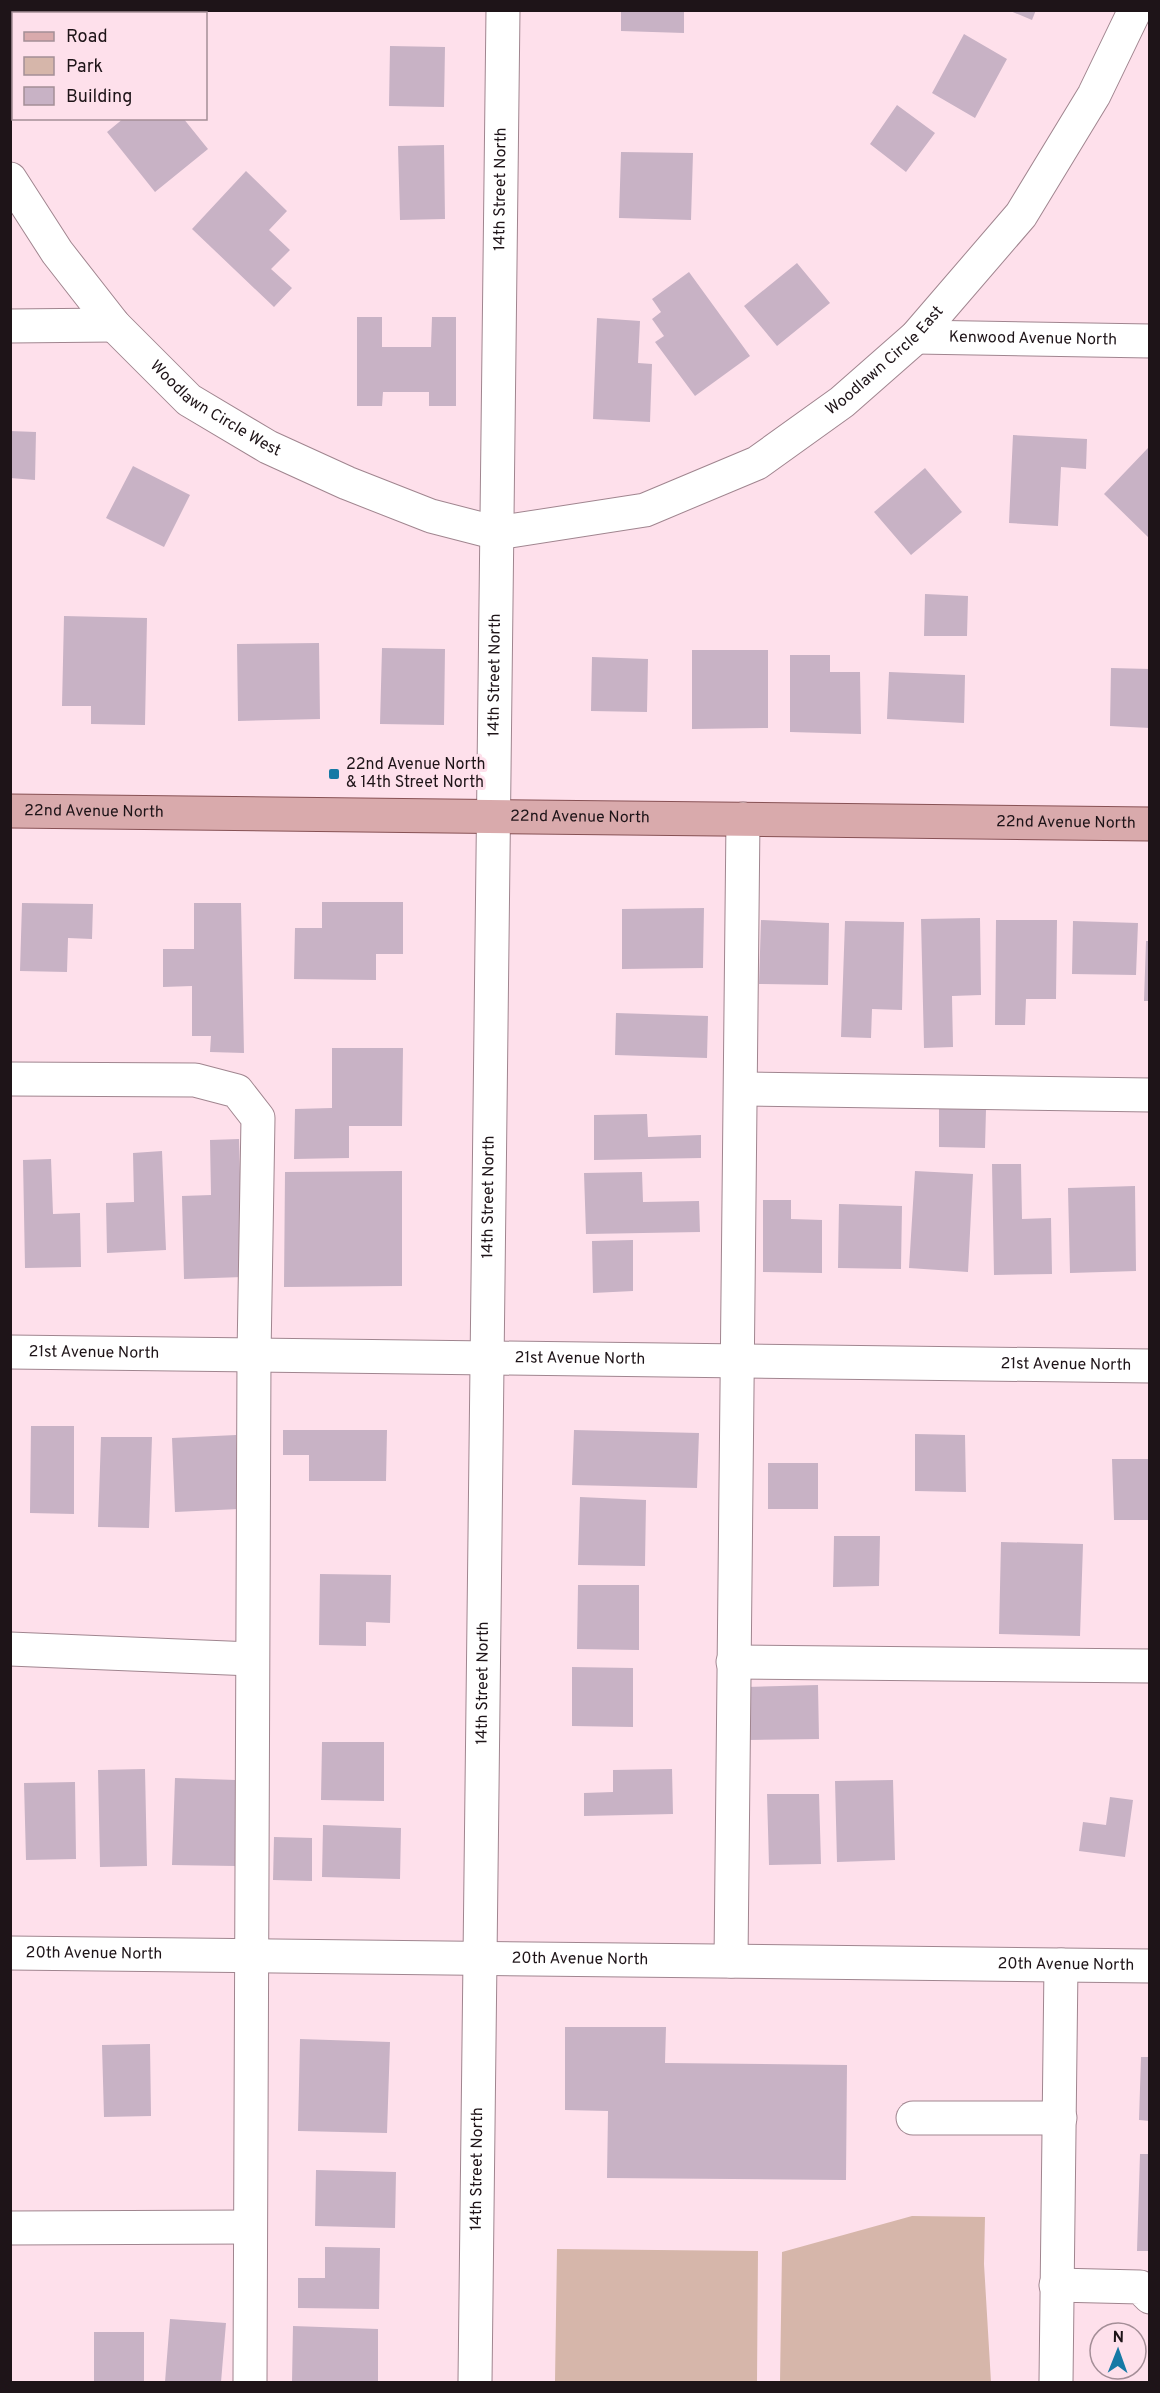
<svg xmlns="http://www.w3.org/2000/svg" width="1160" height="2393" font-family="Overpass,sans-serif">
<rect width="100%" height="100%" fill="#fee0eb"/>
<path fill="#d6b6aa" d="M912 2216 985 2217 984 2264 991 2382H780L782 2252Z
M557 2249 758 2251 757 2382H555Z"/>
<path fill="#c8b2c5" d="M101 10H120L122 14H95Z
M621 10H684V33L621 31Z
M1008 10H1036L1032 20Z
M964 34 1007 59 975 118 932 93Z
M390 46 445 47 444 107 389 106Z
M897 105 935 133 906 172 870 144Z
M124 118H183L208 149 155 192 107 132Z
M444 145 445 219 400 220 398 146Z
M621 152 693 153 691 220 619 218Z
M246 171 287 211 269 230 290 250 271 269 292 288 274 307 192 229Z
M797 263 830 303 777 346 744 306Z
M689 272 750 356 695 396 655 342 664 336 652 319 661 312 652 299Z
M357 317H382V347H431L432 317H456V406H429V392H383L382 406H357Z
M597 318 640 321 638 363 652 364 650 422 593 419Z
M10 431 36 432 35 480 10 478Z
M1013 435 1087 439 1086 469 1061 467 1058 526 1009 523Z
M1148 448 1150 449V539L1104 494Z
M133 466 190 495 164 547 106 518Z
M925 468 962 512 911 555 874 512Z
M925 594 968 596 967 636H924Z
M64 616 147 618 145 725 91 724V706H62Z
M319 643 320 719 238 721 237 644Z
M382 648 445 649 444 725 380 724Z
M692 650H768V728L692 729Z
M790 655H830V672H860L861 734 790 732Z
M592 657 648 659 647 712 591 711Z
M1111 668 1150 669V728L1110 726Z
M889 672 965 675 964 723 887 719Z
M322 902H403V954H376V980L294 979 295 928H322Z
M22 903 93 904 92 939 68 938 67 972 20 971Z
M194 903H241L244 1053 210 1052 211 1036H192V986L163 987V949H194Z
M704 908 703 968 622 969V909Z
M980 918 981 995 952 996 953 1047 924 1048 921 919Z
M761 920 829 923 828 985 759 984Z
M996 920H1057L1056 999H1026L1025 1025H995Z
M845 921 904 922 902 1010 872 1009 871 1038 841 1037Z
M1073 921 1138 923 1136 975 1072 974Z
M1146 941H1150V1001H1144Z
M616 1013 708 1016 707 1058 615 1055Z
M332 1048H403L402 1126H349V1158L294 1159 295 1109 332 1108Z
M939 1109H986L985 1148 939 1147Z
M647 1114 648 1137 701 1135V1158L594 1160V1115Z
M239 1139 243 1277 184 1279 182 1196 211 1195 210 1140Z
M162 1151 166 1250 107 1253 106 1203 134 1202 133 1153Z
M51 1159 53 1214 80 1213 81 1267 25 1268 23 1160Z
M992 1164H1021L1022 1219 1051 1218 1052 1274 994 1275Z
M402 1171V1286L284 1287 285 1172Z
M915 1171 973 1174 968 1272 909 1268Z
M642 1172 643 1202 699 1201 700 1232 586 1234 584 1173Z
M1135 1186 1136 1271 1070 1273 1068 1188Z
M763 1200H791V1219L822 1220V1273L763 1272Z
M839 1204 902 1206 901 1269 838 1268Z
M633 1240V1291L593 1293 592 1241Z
M31 1426H74V1514L30 1513Z
M283 1430H387L386 1481H309V1455H283Z
M574 1430 699 1433 697 1488 572 1485Z
M915 1434 965 1435 966 1492 915 1491Z
M236 1435 239 1509 175 1512 172 1438Z
M101 1437H152L149 1528 98 1527Z
M1112 1459H1150V1520H1114Z
M768 1463H818V1509H768Z
M580 1497 646 1500 645 1566 578 1565Z
M834 1536H880L879 1586 833 1587Z
M1001 1542 1083 1544 1080 1636 999 1634Z
M320 1574 391 1575 390 1623 366 1622V1646L319 1645Z
M578 1585H639V1650L577 1649Z
M572 1667 633 1668V1727L572 1726Z
M818 1685 819 1739 747 1740 746 1687Z
M322 1742H384V1801L321 1800Z
M145 1769 147 1866 100 1867 98 1770Z
M672 1769 673 1814 584 1816V1793L613 1792V1770Z
M175 1778 236 1780 235 1866 172 1865Z
M893 1780 895 1860 837 1862 835 1781Z
M75 1782 76 1859 26 1860 24 1783Z
M767 1794H819L821 1864 769 1865Z
M1110 1797 1133 1800 1125 1857 1079 1851 1083 1822 1106 1825Z
M323 1825 401 1828 400 1879 322 1877Z
M274 1837 312 1838V1881L273 1880Z
M565 2027H666L665 2063 847 2065 846 2180 607 2178 608 2111 565 2110Z
M300 2039 390 2042 387 2133 298 2131Z
M150 2044 151 2116 104 2117 102 2045Z
M1141 2057H1150V2121L1139 2120Z
M1140 2154H1150V2251H1137Z
M316 2170 396 2172 395 2228 315 2226Z
M325 2247 380 2248 379 2309 298 2308V2278H325Z
M170 2319 226 2323 221 2382H165Z
M293 2326 378 2329V2382H292Z
M94 2332H144V2382H94Z"/>
<g fill="none" stroke-linecap="round" stroke-linejoin="round">
<defs>
<g id="minor">
<path id="s1" d="M10 179 57 252 114 325 189 400 268 447 347 483 431 516 497 533 645 510 757 463 842 402 916 337 1021 215 1094 95 1135 10"/>
<path d="M10 326 114 325"/>
<path id="s2" d="M916 337 1150 341"/>
<path d="M10 1079 195 1080 237 1091 258 1118 254 1355 250 2382"/>
<path d="M741 1089 1150 1095"/>
<path id="s3" d="M10 1352 1150 1366"/>
<path d="M10 1649 252 1659"/>
<path d="M733 1662 1150 1666"/>
<path id="s4" d="M10 1953 1150 1966"/>
<path d="M731 1961 743 819"/>
<path d="M913 2118H1060"/>
<path d="M10 2228 250 2227"/>
<path d="M1056 2285 1140 2287 1150 2297"/>
<path id="s5" d="M475 2382 503 10"/>
<path d="M1056 2382 1061 1965"/>
</g>
<g id="major">
<path id="s6" d="M10 811 1150 824"/>
</g>
</defs>
<use href="#minor" stroke="#a0858f" stroke-width="35"/>
<use href="#major" stroke="#875154" stroke-width="35"/>
<use href="#minor" stroke="#fff" stroke-width="33"/>
<use href="#major" stroke="#d9aaac" stroke-width="33"/>
</g>
<rect fill="#1679a5" stroke="#fee0eb" stroke-width="2" x="328" y="768" width="12" height="12" rx="3"/>
<g text-anchor="middle" dominant-baseline="central" stroke-width="6" stroke-linejoin="round" paint-order="stroke">
<g font-size="16" fill="#1e1418" stroke="#fee0eb">
<text stroke="none"><textPath href="#s5" startOffset="2193">14th Street North</textPath></text>
<text stroke="none"><textPath href="#s2" startOffset="117">Kenwood Avenue North</textPath></text>
<text stroke="none"><textPath href="#s1" startOffset="1058">Woodlawn Circle East</textPath></text>
<text stroke="none"><textPath href="#s1" startOffset="312">Woodlawn Circle West</textPath></text>
<text stroke="none"><textPath href="#s5" startOffset="1707">14th Street North</textPath></text>
<text stroke="none"><textPath href="#s6" startOffset="84">22nd Avenue North</textPath></text>
<text stroke="none"><textPath href="#s6" startOffset="570">22nd Avenue North</textPath></text>
<text stroke="none"><textPath href="#s6" startOffset="1056">22nd Avenue North</textPath></text>
<text stroke="none"><textPath href="#s5" startOffset="1185">14th Street North</textPath></text>
<text stroke="none"><textPath href="#s3" startOffset="84">21st Avenue North</textPath></text>
<text stroke="none"><textPath href="#s3" startOffset="570">21st Avenue North</textPath></text>
<text stroke="none"><textPath href="#s3" startOffset="1056">21st Avenue North</textPath></text>
<text stroke="none"><textPath href="#s5" startOffset="699">14th Street North</textPath></text>
<text stroke="none"><textPath href="#s4" startOffset="84">20th Avenue North</textPath></text>
<text stroke="none"><textPath href="#s4" startOffset="570">20th Avenue North</textPath></text>
<text stroke="none"><textPath href="#s4" startOffset="1056">20th Avenue North</textPath></text>
<text stroke="none"><textPath href="#s5" startOffset="213">14th Street North</textPath></text>
</g>
<g font-size="16" fill="#1e1418" stroke="#fee0eb" text-anchor="start">
<text x="346" y="765">22nd Avenue North<tspan x="346" dy="18">&amp; 14th Street North</tspan></text>
</g>
</g>
<rect width="1160" height="2393" fill="none" stroke="#1e1418" stroke-width="24"/>
<rect x="12" y="12" width="195" height="108" fill="#fee0eb" stroke="#a48e97" stroke-width="1.5"/>
<rect x="24" y="32" width="30" height="9" fill="#d9aaac" stroke="#a48e97" stroke-width="1.5"/>
<text x="66" y="42" font-size="18" fill="#1e1418">Road</text>
<rect x="24" y="57" width="30" height="18" fill="#d6b6aa" stroke="#a48e97" stroke-width="1.5"/>
<text x="66" y="72" font-size="18" fill="#1e1418">Park</text>
<rect x="24" y="87" width="30" height="18" fill="#c8b2c5" stroke="#a48e97" stroke-width="1.5"/>
<text x="66" y="102" font-size="18" fill="#1e1418">Building</text>
<g transform="translate(1118 2351) rotate(1)"><circle r="28" fill="#fee0eb" stroke="#a48e97" stroke-width="1.5"/>
<path d="M0-4.5L10 22L0 15L-10 22Z" fill="#1679a5"/>
<text y="-9" font-size="16" font-weight="bold" text-anchor="middle" fill="#1e1418">N</text>
</g>
</svg>
